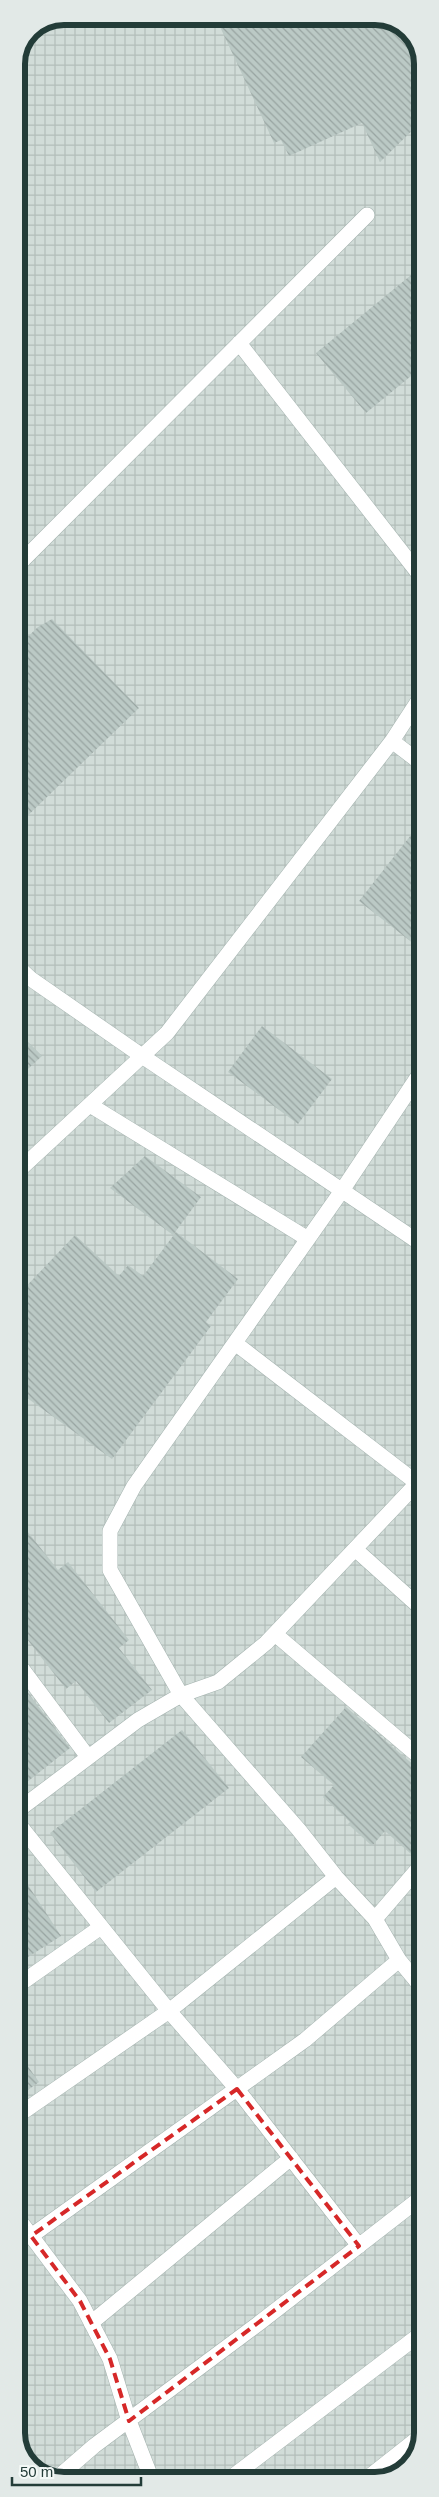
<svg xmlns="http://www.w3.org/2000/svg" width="439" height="2497" font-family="Arial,sans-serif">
<defs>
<pattern id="industrial-grid" width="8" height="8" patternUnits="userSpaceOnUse" patternTransform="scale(1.25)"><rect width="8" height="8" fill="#d1dcd8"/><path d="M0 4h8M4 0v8" fill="none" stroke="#b3beba"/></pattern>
<pattern id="building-back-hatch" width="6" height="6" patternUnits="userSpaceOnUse" patternTransform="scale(1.25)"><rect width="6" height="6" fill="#bbc9c5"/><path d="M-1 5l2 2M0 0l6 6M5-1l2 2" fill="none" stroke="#98a4a1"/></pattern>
</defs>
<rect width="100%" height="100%" fill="#e2ece9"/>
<path fill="url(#industrial-grid)" d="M64 16 381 17 409 30 422 58 423 2433 411 2465 381 2480H58L30 2467 17 2439 16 64 30 30Z"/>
<path fill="url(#building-back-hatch)" d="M215 16 381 17 409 30 422 58V121L380 162 362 123 289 156 281 140 274 143Z
M422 266V367L366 413 316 353Z
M52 619 139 708 16 827V648L38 627Z
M422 821 423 914V951L359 901Z
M262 1026 332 1079 298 1124 228 1072Z
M16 1030 42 1056 16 1080Z
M145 1156 201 1197 173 1235 110 1188Z
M176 1232 238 1279 206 1322 211 1326 112 1459 16 1390V1297L75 1235 119 1276 128 1265 143 1276Z
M16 1517 58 1570 68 1562 129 1640 119 1648 152 1690 109 1723 76 1681 66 1689 16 1625Z
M16 1677 70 1748 17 1790V1714Z
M346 1707 423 1773V1841L411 1854 385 1831 372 1846 348 1824 350 1822 323 1797 334 1785 301 1757Z
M182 1730 229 1788 96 1892 50 1833Z
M17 1868 61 1936 17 1964Z
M17 2051 39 2082 17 2098Z"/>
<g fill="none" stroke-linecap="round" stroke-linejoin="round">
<defs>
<path id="minor" d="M239 343 422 578
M16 567 367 215
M392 741 422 764
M16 965 31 979 142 1056 423 1245
M423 1069 341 1192 134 1486 110 1531V1570L181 1695 299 1830 336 1877 375 1919 399 1960 423 1989
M90 1105 308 1239
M16 1173 167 1033 392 741 422 695
M235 1343 417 1483
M355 1549 423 1610
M275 1634 423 1760
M17 1662 88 1757
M17 1811 138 1720 181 1695 218 1682 266 1643 423 1477
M17 1822 169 2011 237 2089 359 2246
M375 1919 423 1863
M17 1986 101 1927
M17 2116 169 2011 336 1877
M17 2217 80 2301 110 2359 129 2421 152 2480
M31 2236 305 2040 399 1960
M91 2323 291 2158
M56 2479 94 2446 258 2324 423 2196
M228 2480 423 2332
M365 2480 422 2435"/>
</defs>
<use href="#minor" stroke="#a5b4b0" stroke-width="16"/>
<use href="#minor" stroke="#fff" stroke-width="15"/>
</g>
<path fill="none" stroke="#d62828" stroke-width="4" stroke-dasharray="10 6" stroke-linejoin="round" d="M237 2089 359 2246 129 2421 110 2359 80 2301 31 2236Z"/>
<path d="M0 0H439V2497H0ZM64 25H375A39 39 0 0 1 414 64V2433A39 39 0 0 1 375 2472H64A39 39 0 0 1 25 2433V64A39 39 0 0 1 64 25Z" fill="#e2e9e7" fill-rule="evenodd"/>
<path fill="none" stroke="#233c38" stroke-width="6" d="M64 25H375A39 39 0 0 1 414 64V2433A39 39 0 0 1 375 2472H64A39 39 0 0 1 25 2433V64A39 39 0 0 1 64 25Z"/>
<path d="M12 2477v8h129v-8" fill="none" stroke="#233c38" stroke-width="2.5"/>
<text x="20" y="2477" font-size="15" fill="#233c38" stroke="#f3f8f6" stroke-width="4" paint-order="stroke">50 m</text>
</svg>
